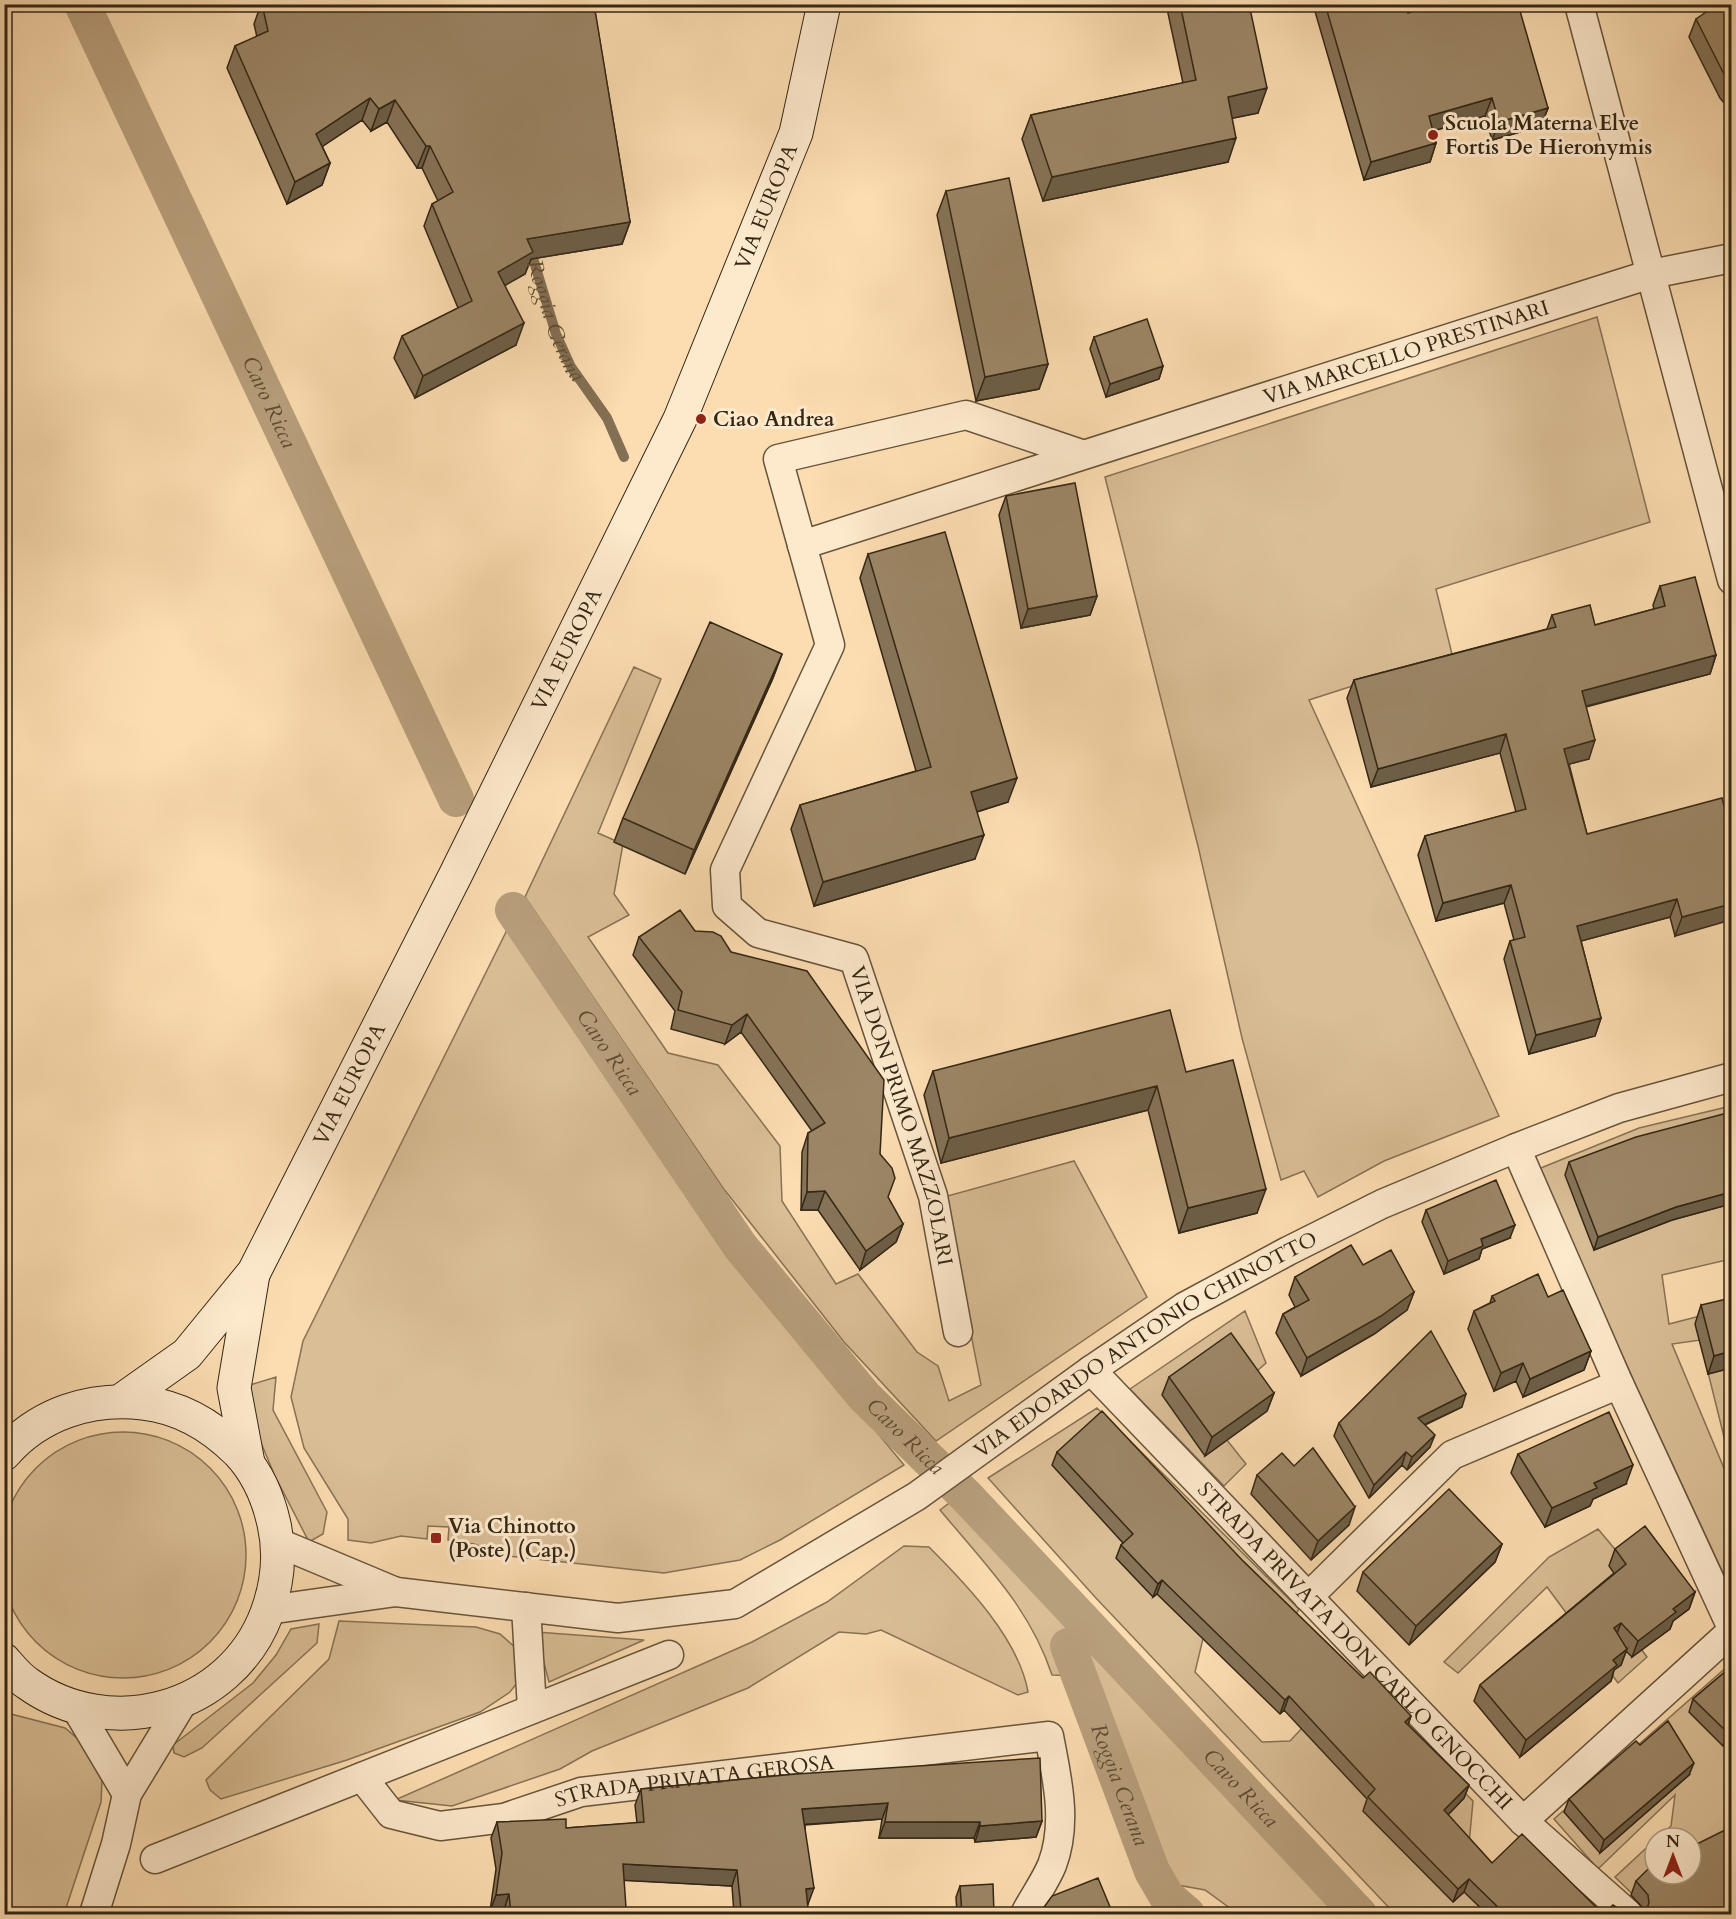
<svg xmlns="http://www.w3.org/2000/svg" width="1736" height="1919" font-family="Cardo,serif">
<rect width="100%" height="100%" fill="#fcddb1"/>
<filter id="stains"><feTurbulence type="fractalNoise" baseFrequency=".00333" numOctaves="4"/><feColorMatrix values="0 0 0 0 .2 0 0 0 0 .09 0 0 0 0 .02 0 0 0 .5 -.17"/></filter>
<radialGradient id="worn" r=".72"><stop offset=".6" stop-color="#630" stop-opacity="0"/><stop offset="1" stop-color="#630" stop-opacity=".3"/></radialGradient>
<path fill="#dabe96" stroke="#877256" stroke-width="1.5" d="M1597 317 1650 522 1436 589 1452 654 1309 700 1499 1116 1384 1161 1318 1197 1304 1171 1281 1180 1242 1038 1198 846 1105 477Z
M634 667 661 679 598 833 623 844 614 894 629 915 588 937 668 1053 718 1065 780 1146 782 1201 836 1284 858 1274 917 1352 938 1366 949 1401 981 1385 944 1197 1074 1161 1147 1297 936 1441 844 1342 723 1188 525 897Z
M509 926 646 1135 763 1294 904 1465 780 1540 740 1560 664 1573 507 1556 474 1544 448 1540 449 1527 428 1526 427 1539 401 1536 371 1543 348 1540V1519L304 1448 291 1397 303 1341Z
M1731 1106V1259L1662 1275 1669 1324 1731 1308V1452L1728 1453 1700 1340 1672 1344 1731 1485 1730 1588 1536 1170 1639 1128Z
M1245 1311 1266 1363 1207 1415 1246 1464 1224 1486 1130 1389Z
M276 1377 273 1410 327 1512 323 1534 309 1542 275 1476 253 1424 250 1385Z
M1097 1408 1299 1609 1292 1620 1206 1626 1195 1672 1262 1742 1290 1741 1342 1685 1339 1666 1473 1801 1466 1876 1499 1914H1395L1095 1597 988 1478Z
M0 1555a123 123 0 1 1 246 0a123 123 0 1 1-246 0Z
M953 1500 1075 1636 1338 1914H1238L1205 1890 1172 1884 1154 1851 1112 1733 1088 1676 1052 1675C1030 1608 985 1564 940 1510Z
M1598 1529 1629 1566 1599 1593 1647 1657 1618 1683 1547 1587 1458 1673 1444 1662 1549 1557Z
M904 1546 929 1547C966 1584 1019 1639 1028 1692L1018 1695 881 1630 866 1634 839 1632 748 1688 592 1751 560 1769 452 1806 395 1800 752 1642 827 1602Z
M339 1621 476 1627 500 1634 517 1649V1683L510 1692 480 1712 347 1760 221 1799 210 1790 206 1780 329 1659Z
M319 1624 317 1643 202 1748 184 1757 174 1753 173 1745 253 1683 276 1655 291 1629Z
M536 1632 644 1640 549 1682Z
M1729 1665 1732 1668 1731 1914H1653L1615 1877 1655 1840V1874H1691V1838H1658L1671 1826 1675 1795 1598 1869 1554 1819Z
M11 1714 65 1728 103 1760 101 1802 64 1914H5L4 1717Z"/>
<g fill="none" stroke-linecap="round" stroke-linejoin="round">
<path stroke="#836f53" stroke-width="10" id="s1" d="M529 245 556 334 571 367 607 418 624 457"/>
<g stroke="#b89f7c" stroke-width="36">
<path id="s2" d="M82 4 456 799"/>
<path id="s3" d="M513 910 740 1246 864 1396 966 1496 1359 1914"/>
<path id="s4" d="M1068 1646 1152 1871 1167 1897 1187 1914"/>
</g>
<defs>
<g id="minor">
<path d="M1579 4 1732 580"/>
<path id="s5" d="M1084 455 966 415 778 459 802 545 1594 292 1651 274 1732 258"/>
<path id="s6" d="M802 545 830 645 725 870 727 906 758 933 854 959 933 1196 958 1332"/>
<path d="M1516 1148 1619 1384 1732 1628"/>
<path id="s7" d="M1091 1370 1523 1821 1628 1914"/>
<path d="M279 1543 396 1592"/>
<path d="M1308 1597 1452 1455 1619 1384"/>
<path d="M526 1607 532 1709"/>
<path id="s8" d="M268 1610 396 1592 618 1618 735 1604 917 1496 1091 1370 1184 1307 1288 1251 1382 1204 1516 1148 1619 1108 1732 1077"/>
<path d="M76 1708 127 1794"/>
<path id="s9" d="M362 1777 391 1814 440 1826 504 1818 581 1792 1049 1736C1057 1778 1068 1823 1052 1865 1045 1882 1033 1898 1025 1914"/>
<path d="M1523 1821 1732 1631"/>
<path d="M155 1859 669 1655"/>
<path d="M94 1914 116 1844 127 1794 183 1702"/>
</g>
<g id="secondary">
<path id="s10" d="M122 1400 187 1354 254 1272 456 874 680 419 796 133 824 4"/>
<path d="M4 1454C39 1413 92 1397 143 1403 180 1407 212 1426 238 1452 257 1472 268 1497 274 1524 281 1555 278 1583 267 1613 231 1710 110 1743 27 1683 18 1677 11 1668 4 1660"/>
<path d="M248 1463 234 1388 253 1274"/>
</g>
</defs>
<use href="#minor" stroke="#66543c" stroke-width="31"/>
<use href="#secondary" stroke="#342715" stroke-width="35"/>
<use href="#minor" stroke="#fde9cc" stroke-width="28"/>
<use href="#secondary" stroke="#fde9cc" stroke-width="33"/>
</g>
<path fill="#867358" stroke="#342715" stroke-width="1.5" d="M261 4H598L594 6 630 222 622 244 531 259 525 274 505 285 516 345 415 398 394 358 402 336 458 308 424 226 432 204 438 201 422 168H417L387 122 371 131 362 120 322 146 330 163 322 185 287 204 227 68 235 46 257 37 254 24Z
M1166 4H1249L1258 113 1232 118 1228 162 1043 201 1022 139 1031 115 1183 83Z
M1315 4H1406L1408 13 1548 108 1541 126 1492 140 1485 116 1433 131 1436 143 1430 162 1364 180 1314 8Z
M1731 4V111L1720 98 1689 37 1696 19Z
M946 191 1048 364 1039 389 976 401 937 215Z
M1094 337 1163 366 1159 379 1106 397 1090 349Z
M1731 341V372L1727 354Z
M1006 496 1097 596 1090 615 1021 628 999 515Z
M868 554 1008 802 977 812 975 859 814 906 791 829 800 805 916 771 860 578Z
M1660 586 1716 655 1710 674 1586 707 1589 759 1569 764 1587 834 1731 833 1675 936 1670 917 1581 941 1601 1018 1595 1036 1529 1054 1504 959 1510 941 1514 940 1504 903 1436 921 1418 855 1425 836 1516 812 1500 753 1371 787 1347 698 1354 680 1547 629 1552 615 1595 625 1654 609 1653 605Z
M782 654 773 678 685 874 614 842 623 818Z
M695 931 731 952 880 1154 888 1197 903 1224 896 1242 860 1270 818 1210H801L802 1152 808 1133 812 1131 741 1032 725 1044 671 1029 675 1011 633 955 639 937Z
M933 1071 1186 1072 1257 1213 1179 1233 1148 1110 941 1163 924 1095Z
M1731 1112V1204L1672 1220 1594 1250 1565 1175 1569 1162Z
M1426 1210 1510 1238 1482 1249 1479 1259 1444 1274 1422 1222Z
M1363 1265 1414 1292 1407 1310 1374 1334 1301 1376 1276 1333 1283 1314 1295 1307 1289 1295 1295 1277Z
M1492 1296 1548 1297 1591 1351 1584 1370 1523 1397 1516 1381 1494 1391 1468 1329 1474 1311 1490 1303Z
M1701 1305 1731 1368 1708 1374 1695 1324Z
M1169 1377 1274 1393 1267 1411 1205 1456 1162 1395Z
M1462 1407 1425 1425 1430 1447 1407 1470 1402 1465 1369 1498 1334 1436 1339 1423Z
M1057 1452 1243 1561 1363 1678 1411 1716 1408 1725 1469 1785 1464 1798 1448 1815 1492 1863 1598 1909 1604 1913 1627 1914H1487L1464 1892 1453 1902 1363 1811 1367 1799 1284 1710 1280 1714 1157 1594 1153 1597 1116 1558 1121 1545 1123 1543 1052 1465Z
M1518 1454 1626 1484 1593 1499 1590 1506 1545 1527 1511 1473Z
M1257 1475 1349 1525 1311 1560 1251 1494Z
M1502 1544 1495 1562 1409 1645 1357 1591 1363 1572Z
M1615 1549 1695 1592 1689 1609 1673 1621 1670 1629 1632 1657 1626 1651 1621 1665 1614 1670 1611 1681 1520 1757 1474 1701 1480 1685 1614 1573 1609 1566Z
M1726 1671 1731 1739 1723 1746 1689 1712 1693 1699Z
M796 1774 1042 1821 1036 1837 975 1842 974 1838H879L882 1819 805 1825 808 1904H807L805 1914H734L732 1886 624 1880 623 1914H504V1910L490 1911 496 1869 491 1838 497 1822 566 1828 637 1823 635 1805 641 1789Z
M1689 1775 1600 1853 1564 1812 1569 1799Z
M1636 1881 1731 1914H1640L1644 1912 1643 1908 1631 1895Z
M960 1886 994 1914H957L956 1897Z"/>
<path fill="#6d5e47" stroke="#342715" stroke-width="1.5" d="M1267 88 1258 113 1219 121 1228 97Z
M370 98 362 120 308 156 316 134Z
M1492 98 1485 116 1422 134 1429 116Z
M395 100 387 122 371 131 379 109Z
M1548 108 1541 126 1492 140 1499 122Z
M1236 138 1228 162 1043 201 1052 177Z
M1436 143 1430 162 1364 180 1371 162Z
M426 146H430L422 168H417Z
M330 163 322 185 287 204 295 182Z
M630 222 622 244 531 259 525 274 490 294 498 272 527 239Z
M524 323 516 345 415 398 423 376Z
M1048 364 1039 389 976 401 985 377Z
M1163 366 1159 379 1106 397 1110 384Z
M1097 596 1090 615 1021 628 1028 609Z
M782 654 773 678 685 874 694 850Z
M1716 655 1710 674 1575 709 1582 691Z
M1506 734 1500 753 1371 787 1378 769Z
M1595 740 1589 759 1558 767 1564 749Z
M1017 778 1008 802 963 816 971 792Z
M984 835 975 859 814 906 823 882Z
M1511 885 1504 903 1436 921 1443 903Z
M1677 899 1670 917 1570 944 1577 926Z
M1731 904V920L1675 936 1682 917Z
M747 1014 741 1032 725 1044 732 1025Z
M1601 1018 1595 1036 1529 1054 1536 1035Z
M1157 1086 1148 1110 941 1163 949 1138Z
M1266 1189 1257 1213 1179 1233 1188 1208Z
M825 1191 818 1210H801L807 1192Z
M1731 1192V1204L1672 1220 1594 1250 1598 1237 1676 1207Z
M903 1224 896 1242 860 1270 866 1251Z
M1515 1225 1510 1238 1482 1249 1479 1259 1444 1274 1448 1261 1481 1239Z
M1414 1292 1407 1310 1374 1334 1301 1376 1307 1358Z
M1591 1351 1584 1370 1523 1397 1530 1379Z
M1731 1351V1368L1708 1374 1714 1356Z
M1523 1363 1516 1381 1494 1391 1501 1373Z
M1274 1393 1267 1411 1205 1456 1212 1437Z
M1466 1394 1462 1407 1413 1430 1418 1418Z
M1435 1435 1430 1447 1407 1470 1412 1457Z
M1406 1452 1402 1465 1369 1498 1374 1485Z
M1633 1465 1626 1484 1593 1499 1590 1506 1545 1527 1552 1508 1594 1483Z
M1355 1507 1349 1525 1311 1560 1318 1541Z
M1502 1544 1495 1562 1409 1645 1416 1626Z
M1162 1580 1157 1594 1153 1597 1158 1584Z
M1695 1592 1689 1609 1673 1621 1670 1629 1632 1657 1638 1641 1673 1609Z
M1621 1623 1615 1639 1614 1628Z
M1627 1649 1621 1665 1614 1670 1611 1681 1520 1757 1526 1740 1613 1660Z
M1289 1696 1284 1710 1280 1714 1285 1700Z
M1411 1716 1406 1730 1405 1722Z
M1731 1730V1739L1723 1746 1728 1733Z
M1694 1763 1689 1775 1600 1853 1604 1840Z
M1469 1785 1464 1798 1439 1824 1444 1810Z
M888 1803 882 1819 796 1825 802 1809Z
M1042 1821 1036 1837 975 1842 980 1826Z
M885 1822H980L974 1838H879Z
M623 1864 737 1870 732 1886 617 1880Z
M1469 1879 1464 1892 1453 1902 1458 1889Z
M814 1888 808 1904 800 1905 806 1889Z
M509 1894 504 1910 490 1911 496 1895Z
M626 1908 623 1914H525Z
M808 1908 805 1914H739L741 1909Z"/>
<path fill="#9c8666" stroke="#342715" stroke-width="1.5" d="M262 4H594L630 222 527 239 533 252 498 272 524 323 423 376 402 336 472 301 432 204 453 192 430 146H426L395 100 379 109 370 98 316 134 330 163 295 182 235 46 268 31Z
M1180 4H1249L1267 88 1228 97 1236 138 1052 177 1031 115 1196 80Z
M1325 4H1406L1408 13 1437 4H1518L1548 108 1499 122 1492 98 1429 116 1436 143 1371 162Z
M1718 4H1731V85L1727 80 1696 19Z
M1009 178 1048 364 985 377 946 191Z
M1147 319 1163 366 1110 384 1094 337Z
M1075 483 1097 596 1028 609 1006 496Z
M945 532 1017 778 971 792 984 835 823 882 800 805 931 767 868 554Z
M1695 577 1716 655 1582 691 1595 740 1564 749 1587 834 1722 798 1731 833V904L1682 917 1677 899 1577 926 1601 1018 1536 1035 1510 941 1525 937 1511 885 1443 903 1425 836 1526 809 1506 734 1378 769 1354 680 1556 627 1552 615 1590 605 1595 625 1665 606 1660 586Z
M710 622 782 654 694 850 623 818Z
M680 910 695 931 713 932 721 936 731 952 807 971 884 1080 880 1154 892 1168 895 1178 888 1197 903 1224 866 1251 825 1191 807 1192 808 1133 825 1123 747 1014 732 1025 678 1010 682 992 639 937Z
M1170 1010 1186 1072 1233 1060 1266 1189 1188 1208 1157 1086 949 1138 933 1071Z
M1731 1112V1192L1676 1207 1598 1237 1569 1162 1636 1137Z
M1496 1180 1515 1225 1481 1239 1483 1246 1448 1261 1426 1210Z
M1351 1245 1363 1265 1391 1250 1414 1292 1381 1316 1307 1358 1283 1314 1309 1300 1295 1277Z
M1538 1274 1548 1297 1563 1290 1591 1351 1530 1379 1523 1363 1501 1373 1474 1311 1495 1301 1492 1296Z
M1731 1298V1351L1714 1356 1701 1305Z
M1431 1331 1466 1394 1418 1418 1435 1435 1412 1457 1406 1452 1374 1485 1339 1423Z
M1231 1333 1274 1393 1212 1437 1169 1377Z
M1102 1411 1243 1561 1363 1678 1370 1672 1411 1716 1405 1722 1469 1785 1444 1810 1492 1863 1522 1834 1598 1909 1604 1913 1613 1905 1627 1914H1505L1469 1879 1458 1889 1368 1797 1375 1789 1289 1696 1285 1700 1162 1580 1158 1584 1121 1545 1133 1534 1057 1452Z
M1609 1412 1633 1465 1594 1483 1597 1488 1552 1508 1518 1454Z
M1313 1448 1355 1507 1318 1541 1257 1475 1282 1453 1294 1466Z
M1449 1489 1502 1544 1416 1626 1363 1572Z
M1645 1526 1695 1592 1673 1609 1676 1612 1638 1641 1621 1623 1614 1628 1627 1649 1613 1660 1617 1665 1526 1740 1480 1685 1626 1564 1615 1549Z
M1726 1671 1731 1678V1730L1728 1733 1693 1699Z
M1668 1721 1694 1763 1604 1840 1569 1799 1636 1741 1640 1745Z
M1040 1758 1042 1821 980 1826V1822H885L888 1803 802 1809 814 1888 806 1889 808 1908 741 1909 737 1870 623 1864 626 1908 525 1914H511L509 1894 496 1895 502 1853 497 1822 566 1819V1828L644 1822 641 1789 796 1774Z
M1731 1827V1914H1716L1714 1910 1709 1914H1640L1646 1911 1649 1903 1648 1895 1636 1881 1649 1868 1655 1865V1874H1691V1847Z
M1098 1878 1113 1914H1039L1052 1896Z
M993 1884 994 1914H962L960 1886Z
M1015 1910 1019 1914H1005Z"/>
<g fill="#8f2418" stroke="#fde9cc" stroke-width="2">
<circle cx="1433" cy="135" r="6"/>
<circle cx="701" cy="419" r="6"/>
<rect x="430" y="1532" width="12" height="12" rx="3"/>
</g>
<g text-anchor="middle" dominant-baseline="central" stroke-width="6" stroke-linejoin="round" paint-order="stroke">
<g font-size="21" font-weight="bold" fill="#342715" stroke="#fde9cc" text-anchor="start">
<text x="1445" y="123">Scuola Materna Elve<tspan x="1445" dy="24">Fortis De Hieronymis</tspan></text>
<text x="713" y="419">Ciao Andrea</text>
<text x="448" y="1526">Via Chinotto<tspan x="448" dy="24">(Poste) (Cap.)</tspan></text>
</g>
<g font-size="21" fill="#342715" stroke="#fde9cc">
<text stroke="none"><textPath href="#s10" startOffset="1368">VIA EUROPA</textPath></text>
<text stroke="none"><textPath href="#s5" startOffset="1041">VIA MARCELLO PRESTINARI</textPath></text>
<text stroke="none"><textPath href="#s10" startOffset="882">VIA EUROPA</textPath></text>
<text stroke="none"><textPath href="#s10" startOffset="396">VIA EUROPA</textPath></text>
<text stroke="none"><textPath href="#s6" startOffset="693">VIA DON PRIMO MAZZOLARI</textPath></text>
<text stroke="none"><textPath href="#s8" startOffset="957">VIA EDOARDO ANTONIO CHINOTTO</textPath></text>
<text stroke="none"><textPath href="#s7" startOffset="382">STRADA PRIVATA DON CARLO GNOCCHI</textPath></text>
<text stroke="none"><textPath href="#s9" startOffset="357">STRADA PRIVATA GEROSA</textPath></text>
</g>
<g font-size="22" font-style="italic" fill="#5c4b34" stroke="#fde9cc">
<text stroke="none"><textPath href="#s1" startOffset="80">Roggia Cerana</textPath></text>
<text stroke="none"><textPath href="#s2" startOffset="440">Cavo Ricca</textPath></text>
<text stroke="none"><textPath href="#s3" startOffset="172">Cavo Ricca</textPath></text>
<text stroke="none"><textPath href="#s3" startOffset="658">Cavo Ricca</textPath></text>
<text stroke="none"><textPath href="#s4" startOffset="148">Roggia Cerana</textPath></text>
<text stroke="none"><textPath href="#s3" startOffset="1144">Cavo Ricca</textPath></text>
</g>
</g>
<rect width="1736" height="1919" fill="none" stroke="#fcddb1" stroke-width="24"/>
<rect x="6" y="6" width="1724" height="1907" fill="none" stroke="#342715" stroke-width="3"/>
<rect x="12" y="12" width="1712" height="1895" fill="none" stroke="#342715" stroke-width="1.5"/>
<g transform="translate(1673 1856)"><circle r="28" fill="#fde9cc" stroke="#ad9b83" stroke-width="1.5"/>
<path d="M0-4.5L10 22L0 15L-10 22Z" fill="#8f2418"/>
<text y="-9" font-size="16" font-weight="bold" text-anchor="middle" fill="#342715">N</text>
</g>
<rect width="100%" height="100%" filter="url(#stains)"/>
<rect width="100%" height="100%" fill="url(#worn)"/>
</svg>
